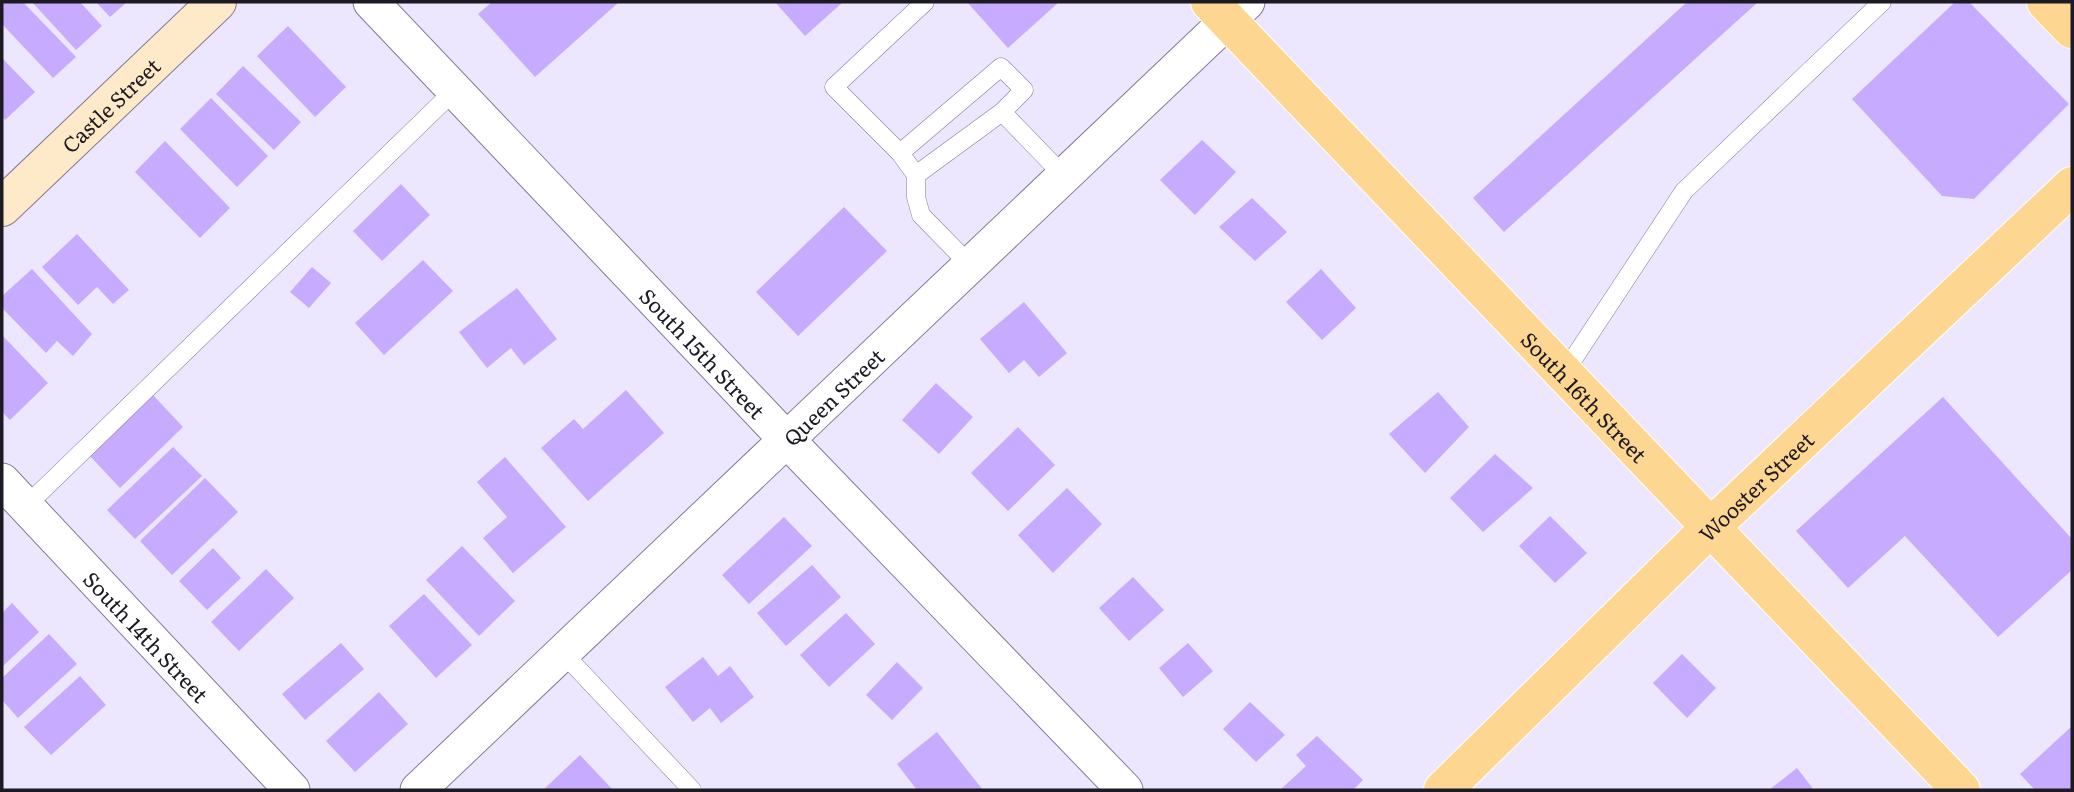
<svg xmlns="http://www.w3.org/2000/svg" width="2074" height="792" font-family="Literata,serif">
<rect width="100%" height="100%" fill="#ede6ff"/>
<path fill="#c7abfe" d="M2 2H23L76 57 53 78 2 24Z
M32 2H80L102 26 76 50Z
M96 2H127L110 17Z
M492 2H619L535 77 478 14Z
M775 2H843L805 36Z
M967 2H1059L1008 48Z
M1687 2H1758L1504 232 1473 198Z
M1955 2H1969L2069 104 1974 199 1942 196 1852 99Z
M288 26 346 87 315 117 257 56Z
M2 58 35 92 5 120 2 116Z
M243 66 301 122 274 150 216 94Z
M211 98 268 156 237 187 180 129Z
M1202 140 1236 172 1195 215 1160 180Z
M165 141 230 208 200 238 135 172Z
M401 184 430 215 382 261 353 231Z
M1252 198 1287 232 1255 261 1219 227Z
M844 207 887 251 798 336 756 292Z
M77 234 129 290 113 304 97 287 78 305 42 267Z
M423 260 453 291 384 355 355 323Z
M312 267 331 283 309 308 290 292Z
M32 269 92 334 73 356 57 341 46 353 2 308V296Z
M1321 269 1356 308 1322 340 1286 302Z
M517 288 557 339 524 365 511 348 487 368 459 332Z
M1024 302 1067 353 1039 377 1024 360 1009 373 980 339Z
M2 335 48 383 10 420 2 412Z
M936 383 973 417 939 454 902 420Z
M626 390 664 433 588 501 541 448 574 419 583 429Z
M1438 392 1469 427 1425 473 1389 434Z
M152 394 183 427 120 488 89 455Z
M1943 397 2072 539V570L1998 637 1905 536 1848 588 1796 531Z
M1018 427 1055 465 1008 511 971 473Z
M173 447 202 476 135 539 107 510Z
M1495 454 1533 488 1483 532 1450 498Z
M505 457 566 527 513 573 483 538 507 517 477 482Z
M205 478 238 512 172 575 140 541Z
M1067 488 1102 524 1053 573 1018 535Z
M1550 516 1587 553 1555 583 1519 546Z
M784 517 812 546 749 604 722 575Z
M462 546 515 601 479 636 426 580Z
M213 548 241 578 207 610 179 581Z
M812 565 841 597 786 646 757 613Z
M266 569 294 598 239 651 211 622Z
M1133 577 1164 610 1129 641 1099 608Z
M424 594 472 645 436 678 389 626Z
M12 603 39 632 2 667V613Z
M846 613 875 644 829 687 800 655Z
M49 634 77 664 18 718 2 700V678Z
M341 643 364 669 305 720 282 694Z
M1188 643 1213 671 1183 697 1159 668Z
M1682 654 1716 688 1687 718 1653 683Z
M703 657 718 676 730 666 754 697 721 723 710 708 693 722 665 687Z
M897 662 923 688 892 720 866 695Z
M80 676 106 705 51 755 24 727Z
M379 692 408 724 355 772 326 741Z
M1250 702 1285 735 1256 762 1223 729Z
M2072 726V790H2035L2020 774Z
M937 732 983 790H917L897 764Z
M1317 736 1363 780 1353 790H1280L1306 766 1296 755Z
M580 755 613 790H543Z
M1797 768 1814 790H1769Z"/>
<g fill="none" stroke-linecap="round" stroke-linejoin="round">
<defs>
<path id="lane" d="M1002 112 1064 176
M900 153 1001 67 1024 90 1002 112 916 175V197L921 215 970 265
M916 175 900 153 834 87 925 2
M1564 373 1684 191 1882 2
M26 506 456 89
M562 652 692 790"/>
<g id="street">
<path id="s1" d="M371 2 786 439 1125 790"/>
<path id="s2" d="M2 481 292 790"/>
<path id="s3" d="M418 790 1247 2"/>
</g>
<g id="secondary">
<path id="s4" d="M2 207 217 2"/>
</g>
<g id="primary">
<path id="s5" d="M1210 2 1961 790"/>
<path d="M2046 2 2072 29"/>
<path id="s6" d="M1443 790 1711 527 2072 186"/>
</g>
</defs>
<use href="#lane" stroke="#837c93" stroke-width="19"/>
<use href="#street" stroke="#837c93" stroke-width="37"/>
<use href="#secondary" stroke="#837c93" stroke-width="40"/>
<use href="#primary" stroke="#fff" stroke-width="40"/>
<use href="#lane" stroke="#fff" stroke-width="18"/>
<use href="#street" stroke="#fff" stroke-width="35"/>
<use href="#secondary" stroke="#feeac8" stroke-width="38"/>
<use href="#primary" stroke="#fdd691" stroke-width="38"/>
</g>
<g text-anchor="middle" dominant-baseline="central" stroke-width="5" stroke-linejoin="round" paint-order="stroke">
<g font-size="21" fill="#1c1a22" stroke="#f8f7fc">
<text stroke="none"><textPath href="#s4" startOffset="149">Castle Street</textPath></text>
<text stroke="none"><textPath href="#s1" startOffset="483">South 15th Street</textPath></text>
<text stroke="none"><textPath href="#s3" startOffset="572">Queen Street</textPath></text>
<text stroke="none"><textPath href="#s5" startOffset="544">South 16th Street</textPath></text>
<text stroke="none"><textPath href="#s6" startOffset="436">Wooster Street</textPath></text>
<text stroke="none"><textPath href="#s2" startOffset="212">South 14th Street</textPath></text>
</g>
</g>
<rect width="2074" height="792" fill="none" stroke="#1c1a22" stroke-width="7"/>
</svg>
